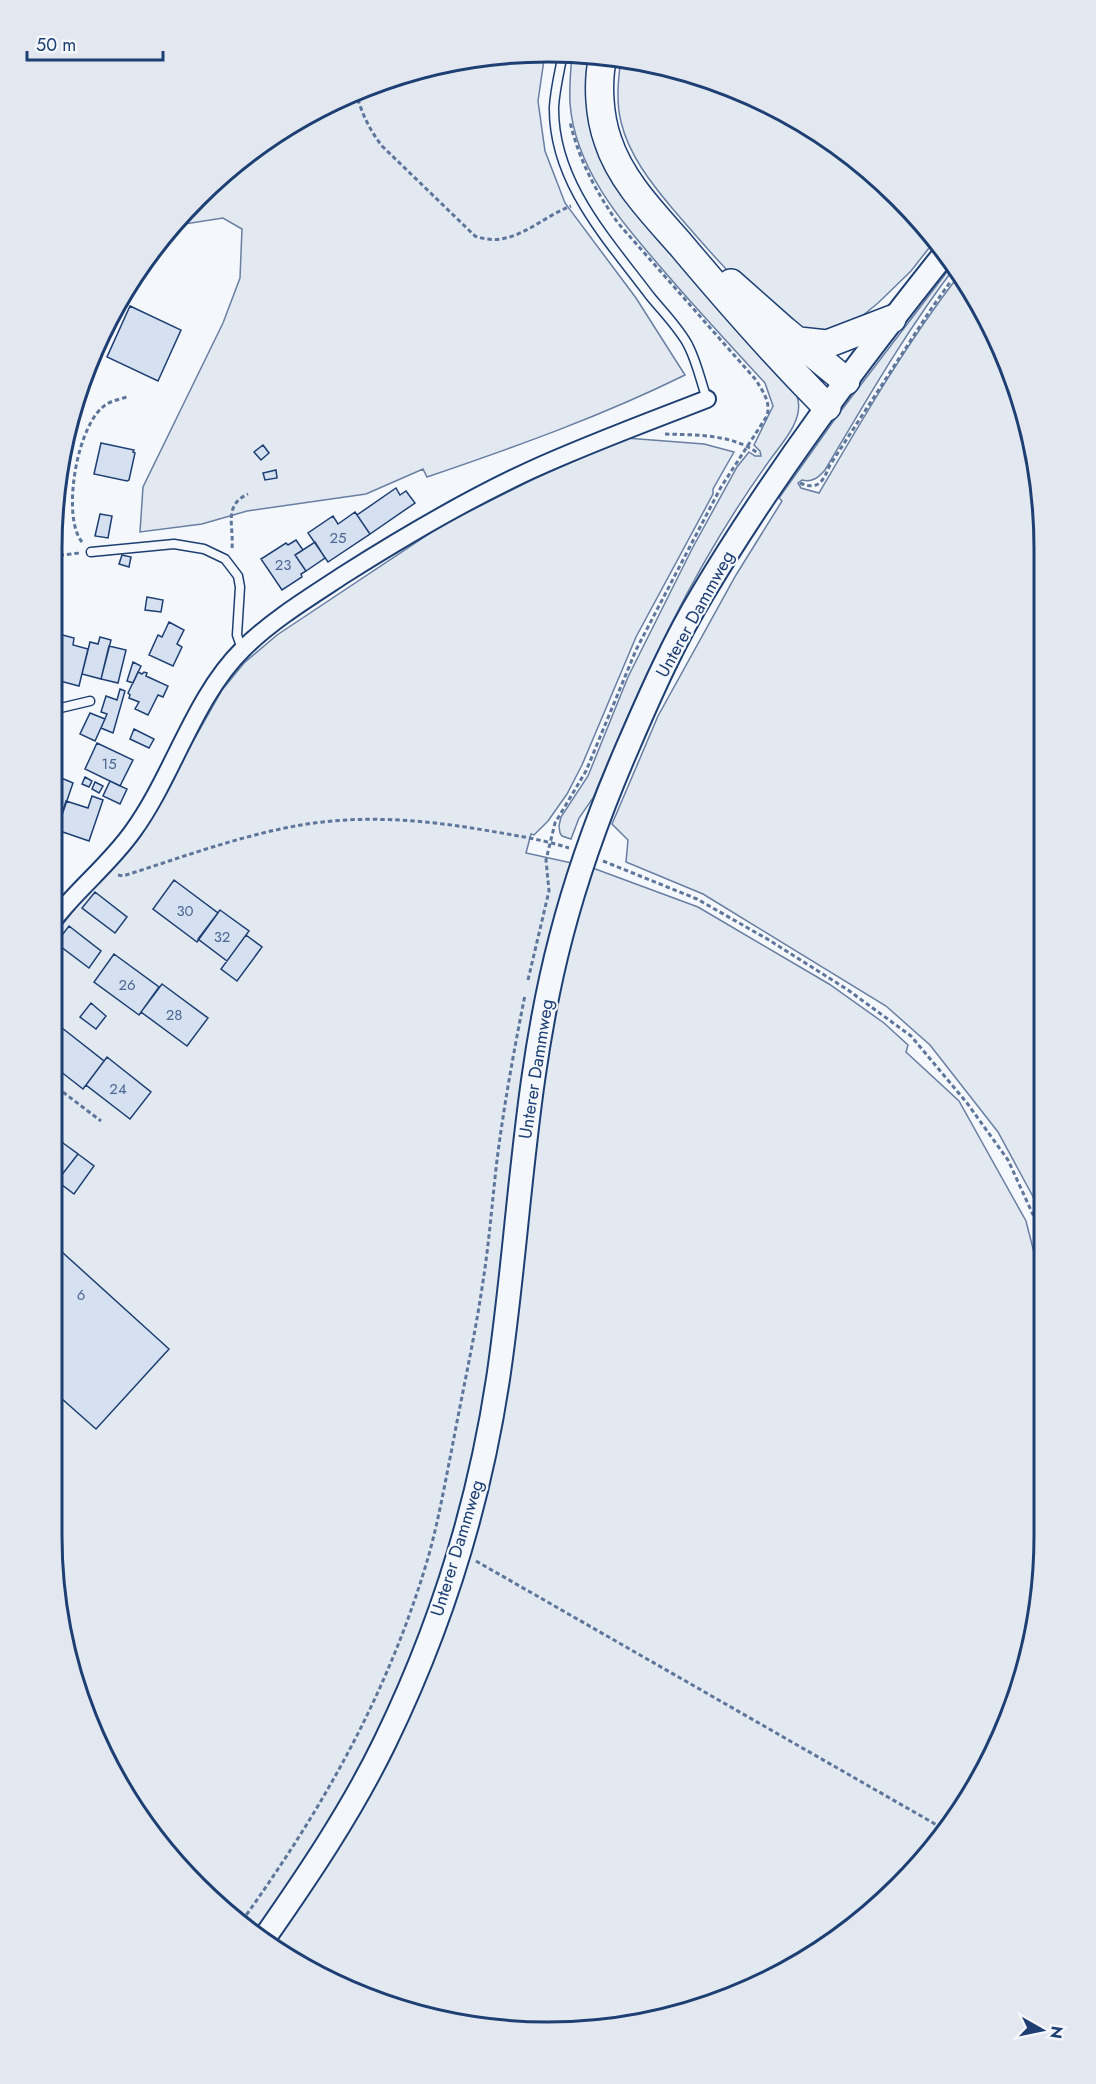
<svg xmlns="http://www.w3.org/2000/svg" width="1096" height="2084" font-family="Jost,sans-serif">
<rect width="100%" height="100%" fill="#f4f7fb"/>
<path fill="#e3e9f0" stroke="#687fa3" stroke-width="1.5" d="M572 52 597 55 596 122 791 383C793 388 797 394 798 400 803 423 779 446 767 464 693 567 641 681 593 798L579 818 571 839 562 836 560 833 559 826 561 817 588 776 628 677 693 547 737 467 749 452 755 456H761L760 451 754 445 773 406 765 383C733 348 701 314 670 278 627 228 575 172 570 103 569 86 571 69 572 52Z
M545 53 538 101 545 151 565 203 636 298 685 375C602 416 515 447 427 477L423 469 366 494 247 511 202 524 140 532 143 487 223 323 240 278 242 229 223 218 172 226 221 174 300 117 389 77 483 55Z
M621 59 677 68 768 102 875 174 936 239 911 271 878 303 845 330 805 334C779 313 751 293 727 270 708 250 690 229 672 208 651 183 629 155 621 122 616 101 618 80 621 59Z
M953 264 955 267C906 331 866 401 825 470 819 477 812 483 802 480L798 483 801 488 819 493C863 418 906 344 959 275L1007 358 1041 483 1043 1215 998 1132 930 1045 886 1006 703 894 626 862 628 840 612 824 658 716 736 575 782 501 779 498 837 416Z
M626 438 704 444 734 452 713 489V494L636 637 582 765 567 794 548 821 534 835 531 834 526 853 590 867 698 907 829 984 884 1023 908 1045 906 1052 959 1101 1026 1221 1043 1288 1044 1568 1028 1664 994 1756 899 1888 824 1949 739 1995 581 2032 420 2016 272 1949 154 1839 77 1696 51 1536 52 938 160 800 222 690 244 663 277 635 444 524 534 479Z"/>
<path fill="#d5e0f0" stroke="#1d3f73" stroke-width="1.5" d="M130 306 181 330 158 381 107 357Z
M101 443 134 450 133 452 135 453 129 480 127 481 94 474Z
M263 445 269 453 261 460 254 452Z
M276 470 277 478 265 480 263 473Z
M396 488 400 495 406 491 415 503 370 534 357 515Z
M355 512 370 534 328 562 308 533 333 516 338 524Z
M100 514 112 516 108 538 95 536Z
M296 540 303 550 295 555 306 571 301 574 302 577 282 590 261 559 286 543 288 545Z
M315 542 325 558 306 571 295 555Z
M122 555 131 557 129 567 119 564Z
M147 597 163 600 161 612 145 610Z
M169 622 184 630 177 644 182 647 173 666 149 655 158 635 162 637Z
M55 633 74 638 73 645 88 649 79 686 52 679V645Z
M100 637 111 640 101 679 82 674 90 642 98 644Z
M109 646 126 650 118 683 101 679Z
M133 662 141 666 133 683 127 681Z
M138 672 142 674 144 672 147 673 146 676 168 686 163 697 158 695 148 715 135 709 139 702 129 698 130 695 128 693Z
M120 689 125 691 113 733 101 728 107 714 101 712 106 696 117 700Z
M90 713 105 719 95 741 80 734Z
M134 729 154 739 149 748 130 739Z
M97 743 133 760 120 786 85 769Z
M59 777 73 783 62 815 52 811V797Z
M85 777 92 781 89 787 82 784Z
M110 781 127 789 120 804 103 796Z
M95 782 103 786 99 793 92 789Z
M92 796 103 800 89 841 57 830 66 801 88 808Z
M174 880 218 913 197 942 153 909Z
M95 892 127 917 115 933 82 908Z
M220 910 249 931 227 961 198 939Z
M69 926 101 951 89 968 56 943Z
M246 935 262 947 237 981 221 969Z
M114 954 159 987 139 1015 94 982Z
M162 984 208 1018 187 1046 141 1012Z
M91 1003 106 1016 96 1029 80 1017Z
M57 1024 104 1061 83 1089 51 1064 52 1032Z
M107 1057 151 1092 130 1119 86 1085Z
M51 1134 63 1143 51 1159Z
M63 1143 78 1154 57 1181 51 1177V1159Z
M78 1154 94 1166 74 1194 57 1181Z
M51 1242 169 1349 96 1429 53 1391 51 1393Z"/>
<g fill="none" stroke-linecap="round" stroke-linejoin="round">
<defs>
<path id="service" d="M563 53C560 70 555 89 554 107 553 182 608 240 650 296 662 311 681 330 689 347 697 363 701 382 707 399
M91 552 174 544 204 549 225 559 238 576 240 587 237 635 242 649
M52 710 90 701"/>
<path id="minor" d="M52 922C76 890 109 865 133 831 173 776 194 697 243 649 272 620 310 597 345 574 405 536 466 500 531 470 588 444 648 422 707 399"/>
<path id="secondary" d="M263 1940C307 1877 351 1812 385 1742 440 1629 479 1504 498 1379 520 1232 523 1081 561 937 578 871 602 806 629 744 651 693 674 641 703 593 774 474 859 361 946 252"/>
<path id="trunk" d="M603 56C597 82 599 116 608 141 621 181 654 214 681 245 728 301 775 355 827 407
M731 283 784 330 846 381
M799 341 827 344 892 319"/>
</defs>
<use href="#service" stroke="#1d3f73" stroke-width="11"/>
<use href="#minor" stroke="#1d3f73" stroke-width="20"/>
<use href="#secondary" stroke="#1d3f73" stroke-width="26"/>
<use href="#trunk" stroke="#1d3f73" stroke-width="30"/>
<path stroke="#5e769c" stroke-width="3" stroke-dasharray="4.5 3" stroke-linecap="butt" d="M356 92C361 112 369 129 382 146L475 236C512 250 539 218 571 206
M665 434C697 435 733 434 759 454
M800 483C819 491 823 481 830 465L931 309 951 281
M82 542C61 517 77 421 107 404 113 400 122 399 129 396
M232 548C234 526 223 505 248 494
M52 556 80 553
M603 861 697 899 769 940 848 990 911 1036 967 1103 1008 1160 1035 1219 1043 1246
M118 875 123 876C183 857 244 834 307 824 366 815 425 820 484 830 513 835 541 839 569 848
M528 980 549 891 546 860 555 823 586 771 636 650 721 487 767 416C771 402 763 392 756 380L618 223C596 192 579 160 570 122
M51 1083 101 1121
M476 1561 942 1828
M242 1921C321 1811 385 1699 425 1568 437 1529 444 1488 452 1448 462 1394 474 1341 482 1288 489 1245 492 1203 497 1160 504 1105 514 1050 525 995"/>
<use href="#service" stroke="#f4f7fb" stroke-width="8"/>
<use href="#minor" stroke="#f4f7fb" stroke-width="16"/>
<use href="#secondary" stroke="#f4f7fb" stroke-width="22"/>
<use href="#trunk" stroke="#f4f7fb" stroke-width="27"/>
</g>
<g text-anchor="middle" dominant-baseline="central" stroke-width="4.5" stroke-linejoin="round" paint-order="stroke">
<g font-size="15" fill="#4b6792">
<text x="338" y="538">25</text>
<text x="283" y="565">23</text>
<text x="109" y="764">15</text>
<text x="185" y="911">30</text>
<text x="222" y="937">32</text>
<text x="127" y="985">26</text>
<text x="174" y="1015">28</text>
<text x="118" y="1089">24</text>
<text x="81" y="1295">6</text>
</g>
<g font-size="18" fill="#1d3f73" stroke="#f4f7fb">
<text transform="translate(695 614) rotate(-61)">Unterer Dammweg</text>
<text transform="translate(536 1069) rotate(-81)">Unterer Dammweg</text>
<text transform="translate(457 1548) rotate(-73)">Unterer Dammweg</text>
</g>
</g>
<path d="M0 0H1096V2084H0ZM548 62H548A486 486 0 0 1 1034 548V1536A486 486 0 0 1 548 2022H548A486 486 0 0 1 62 1536V548A486 486 0 0 1 548 62Z" fill="#e3e8f0" fill-rule="evenodd"/>
<path fill="none" stroke="#1d3f73" stroke-width="3" d="M548 62H548A486 486 0 0 1 1034 548V1536A486 486 0 0 1 548 2022H548A486 486 0 0 1 62 1536V548A486 486 0 0 1 548 62Z"/>
<g transform="translate(1042 2030) rotate(99)" stroke="#f4f7fb" stroke-width="4.5" paint-order="stroke">
<path d="M0-4.5L10 22L0 15L-10 22Z" fill="#1d3f73"/>
<text y="-9" font-size="16" font-weight="bold" text-anchor="middle" fill="#1d3f73">N</text>
</g>
<path d="M27 51v9h136v-9" fill="none" stroke="#1d3f73" stroke-width="3"/>
<text x="36" y="51" font-size="18" fill="#1d3f73" stroke="#f4f7fb" stroke-width="4.5" paint-order="stroke">50 m</text>
</svg>
